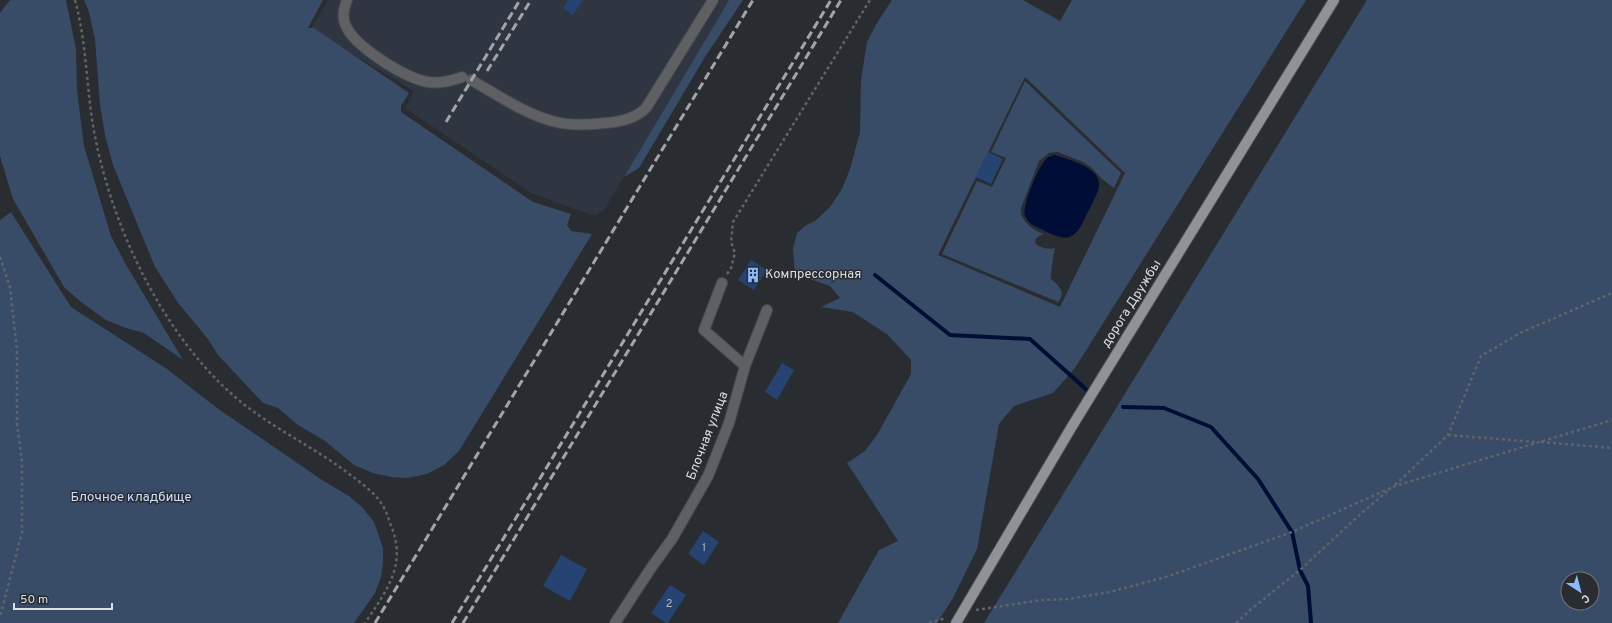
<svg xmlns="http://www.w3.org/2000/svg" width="1612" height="623" font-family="Overpass,sans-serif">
<rect width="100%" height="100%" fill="#292d32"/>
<path fill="#2f3641" d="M328 0H729L604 210 596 215 589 214 531 193 405 108 414 91 311 29Z"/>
<path fill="#384b67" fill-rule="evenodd" d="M10 0H66L76 49 77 90 84 146 111 236 125 263 183 360 144 333 126 328 106 320 81 302 64 287 13 199 0 156V13Z
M84 0H323L308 28H314L409 93 401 106V112L533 202 571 214 567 225 571 231 592 234 459 451 444 465 427 474 407 478 391 477 373 473 354 465 325 441 298 425 278 408 263 403 218 355 208 339 179 304 155 267 113 165 105 135 100 105 95 39 89 12Z
M729 0H743L705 57 639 168 624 177Z
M892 0H1023L1060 21 1072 0H1306L1075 368 1053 393 1014 406 999 424 977 549 953 598 937 623H838L879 550 898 541 847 463 865 451 877 435 911 374V360L888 335 853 312 821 307 840 298 830 286 795 274 793 249 797 233 805 226 815 221 830 207 842 189 850 169 860 132 861 80 867 42 877 23ZM1025 77 1125 173 1060 307 938 255Z
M1367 0H1612V623H984ZM1568 579H1592V603H1568Z
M1025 81 1121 173 1114 188 1102 179 1092 168 1083 162 1058 152 1049 153 1039 161 1021 208V214C1026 225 1033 230 1044 234L1039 236 1035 240 1036 244C1041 248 1049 250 1055 248 1054 252 1050 276 1051 279 1058 285 1067 292 1058 302L942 254 977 181 992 187 1006 158 991 152Z
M11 212 71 307 167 369 217 408 322 480 349 496 362 507 374 522 383 548V562L381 577 375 593 354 623H0V220Z"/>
<path fill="#000d36" d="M1055 155C1069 160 1101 167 1099 186 1098 195 1088 211 1084 220 1073 244 1062 240 1041 229 1034 226 1028 223 1025 216 1021 206 1039 165 1047 158 1049 156 1052 156 1055 155Z"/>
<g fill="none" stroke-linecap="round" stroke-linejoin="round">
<path stroke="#000d36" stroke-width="4" d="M875 275 950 335 1030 339 1088 391
M1123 407 1164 408 1211 427 1258 479 1292 532 1300 570 1308 586 1311 623"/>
</g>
<path fill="#264371" d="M568 0H583L573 15 563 8Z
M988 152 1003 159 991 184 976 177Z
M751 260 767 270 754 290 738 280Z
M782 363 794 370 777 400 765 392Z
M703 531 719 542 704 565 688 554Z
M561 555 587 569 570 601 543 586Z
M670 585 686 595 668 623H666L651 613Z"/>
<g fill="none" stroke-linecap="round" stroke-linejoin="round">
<defs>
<path id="minor" d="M347 0C344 8 342 15 345 24 353 46 405 78 428 82 440 84 451 81 462 77
M471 80C498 95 526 115 556 122 572 126 588 125 605 123 620 122 635 119 646 108L713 0
M722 283 704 330 745 366
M615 623 651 568 672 539 708 476 729 423 745 366 767 310"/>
<path id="major" d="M956 623 1071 428 1334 0"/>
</defs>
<use href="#minor" stroke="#46494e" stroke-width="12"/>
<use href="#major" stroke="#46494e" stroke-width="12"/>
<path stroke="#606468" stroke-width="2.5" stroke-dasharray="3 3" stroke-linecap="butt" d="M75 0C86 41 86 78 92 119 107 217 159 331 235 397 271 428 315 447 353 477 364 485 376 494 383 506 386 511 388 517 390 523 408 564 387 590 365 623
M0 257 10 287 17 351V423L22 462V532L0 617
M727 274 731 268 735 253 731 242 733 222 870 0
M1448 435 1536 442
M1541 442 1612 448
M1395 485 1448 435 1481 356 1520 333 1612 293
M976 610 1042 600 1069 599 1110 592 1169 576 1292 532 1395 486 1612 420
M929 623 946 618
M1236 623 1250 610 1300 570 1356 518 1391 488"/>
<use href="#minor" stroke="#5e6063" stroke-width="10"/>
<use href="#major" stroke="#8f9399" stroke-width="10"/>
<path stroke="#a2a4a9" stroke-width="3" stroke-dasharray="8 4" stroke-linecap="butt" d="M487 71 531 0
M446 122 520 0
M375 623 753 0
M452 623 831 0
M463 623 841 0"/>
</g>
<defs>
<symbol id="building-bare" viewBox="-9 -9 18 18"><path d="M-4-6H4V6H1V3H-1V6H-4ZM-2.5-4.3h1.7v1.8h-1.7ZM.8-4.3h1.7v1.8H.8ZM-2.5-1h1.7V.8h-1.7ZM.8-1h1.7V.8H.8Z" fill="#8db9fc" stroke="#292d32" stroke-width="2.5" paint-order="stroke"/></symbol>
</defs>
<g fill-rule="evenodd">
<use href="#building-bare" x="742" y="264" width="22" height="22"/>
</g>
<g text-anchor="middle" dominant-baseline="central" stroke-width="3" stroke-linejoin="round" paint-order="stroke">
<g font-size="11" fill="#afb8c6">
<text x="704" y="548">1</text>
<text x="669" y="604">2</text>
</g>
<g font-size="13" fill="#dddfe3" stroke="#292d32" text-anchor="start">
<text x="765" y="275">Компрессорная</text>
</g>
<g font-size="13" fill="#dddfe3" stroke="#292d32">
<text transform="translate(1132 304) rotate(-58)">дорога Дружбы</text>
<text transform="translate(708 436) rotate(-69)">Блочная улица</text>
</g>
<g font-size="13" fill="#cde1ff" stroke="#292d32">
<text x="131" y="498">Блочное кладбище</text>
</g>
</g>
<g transform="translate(1580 591) rotate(144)"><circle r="19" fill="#292d32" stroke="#717479"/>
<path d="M0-3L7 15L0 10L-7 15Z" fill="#8db9fc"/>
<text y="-6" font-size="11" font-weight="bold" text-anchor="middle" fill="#dddfe3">С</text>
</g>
<path d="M14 603v6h98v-6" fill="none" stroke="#dddfe3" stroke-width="2"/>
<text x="20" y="603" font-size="12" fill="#dddfe3" stroke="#292d32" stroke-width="3" paint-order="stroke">50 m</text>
</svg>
